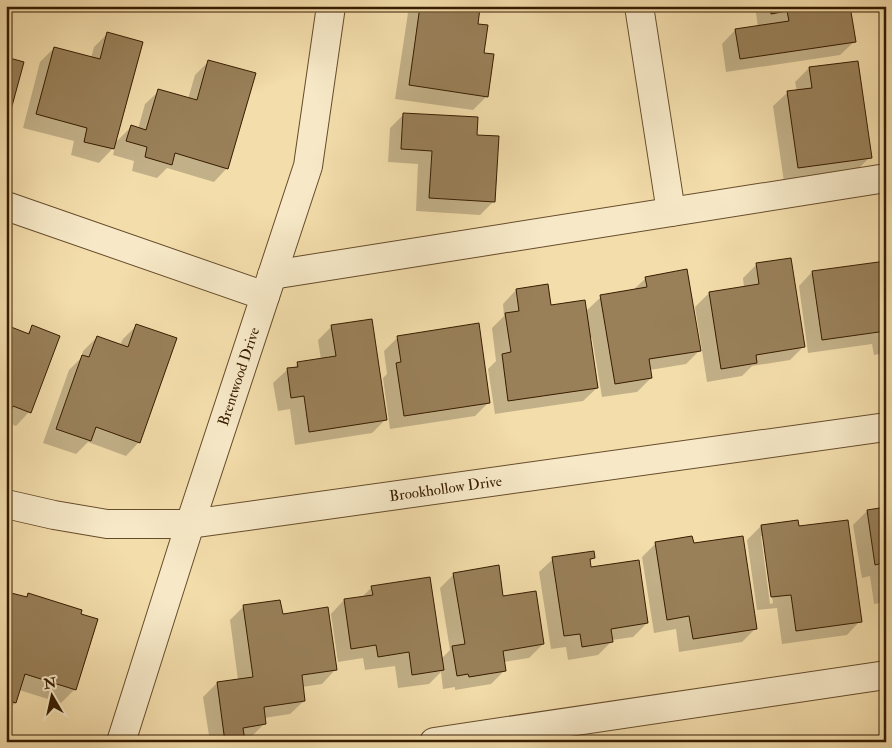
<svg xmlns="http://www.w3.org/2000/svg" width="892" height="748" font-family="'IM FELL Double Pica',serif">
<rect width="100%" height="100%" fill="#f3ddab"/>
<filter id="stains"><feTurbulence type="fractalNoise" baseFrequency=".004" numOctaves="4"/><feColorMatrix values="0 0 0 0 .2 0 0 0 0 .09 0 0 0 0 .02 0 0 0 .5 -.17"/></filter>
<radialGradient id="worn" r=".72"><stop offset=".6" stop-color="#630" stop-opacity="0"/><stop offset="1" stop-color="#630" stop-opacity=".3"/></radialGradient>
<path fill="#0003" fill-rule="evenodd" d="M409 6H472L483 54 487 96 473 110 395 99Z
M755 6H849L854 42 840 55 726 72 722 44 735 30 758 27Z
M108 33 115 143 131 127 138 129 145 104 159 91 188 99 195 75 209 61 227 168 214 182 167 168 157 178 132 171 134 161 113 155 115 146 99 163 71 155 74 141 23 128 40 62 54 48 91 58 94 47Z
M809 68 870 157 856 171 784 182 773 106 787 93 797 91 795 82Z
M404 114 475 136 494 201 480 215 416 211 418 164 388 162 390 128Z
M886 262V353L874 355 872 344 808 353 799 286 812 272Z
M756 265 804 346 790 360 752 366 742 376 707 382 695 307 709 293 744 288 743 278Z
M646 278 700 350 686 364 650 370 651 378 637 392 602 397 592 338H589L597 388 583 401 495 414 488 369 496 361 492 328 504 316 503 304 516 290 550 307 585 312 601 297 632 291Z
M137 325 139 442 126 456 88 442 76 454 43 443 69 370 81 358 83 351 97 337 120 345 123 339Z
M6 326 26 334 33 327 29 412 16 426 6 422Z
M332 326 386 419 372 433 295 445 290 409 278 411 273 383 287 370 293 369 298 363 321 360 318 340Z
M398 337 489 402 475 416 390 429 383 378 387 374 384 351Z
M886 508V602L874 604 870 576 862 578 853 525 867 511Z
M797 522 798 528 860 621 847 635 782 644 777 608 757 610 747 540 761 526ZM761 536H763L773 603 770 604Z
M656 543 693 545 756 628 742 642 679 652 676 629 654 633 642 557Z
M594 558 589 562 590 568 647 623 633 637 612 640V641L598 655 568 660 566 647 551 649 539 572 553 559Z
M454 574 502 598 543 644 529 658 503 662 505 670 491 684 455 690V687L443 689 441 672 429 684 398 688 395 666 365 670 363 658 338 662 331 614 344 600 361 598 372 587 441 659 450 650 440 588Z
M12 594 25 598 29 594 75 689 61 703 19 690 15 703 6 712V599Z
M244 606 282 615 335 670 322 684 302 687 304 701 290 714 264 718 265 723 251 737 243 738V742H210L203 697 217 683 238 680 230 620Z"/>
<path fill="#998059" stroke="#371c00" d="M420 6H474L480 8 478 24 488 25 484 53 494 54 488 97 409 85Z
M770 6H850L856 42 740 59 735 29 789 21 787 11 771 14Z
M107 32 143 42 114 149 84 142 87 128 36 114 54 47 100 59Z
M6 57 24 62 9 117H6Z
M208 60 256 73 228 169 175 153 172 165 145 157 147 147 126 141 131 125 146 130 158 89 197 100Z
M858 61 872 158 798 168 787 91 812 88 809 67Z
M403 113 478 117 477 135 499 136 495 202 429 198 432 151 401 149Z
M791 258 805 347 756 355 757 363 721 369 709 292 759 284 756 263Z
M886 261V331L822 340 812 271Z
M687 269 701 351 649 359 652 378 615 384 600 295 647 287 645 277Z
M548 284 551 305 585 300 598 388 508 401 502 354 511 352 505 313 519 311 516 289Z
M372 319 387 420 309 432 304 396 291 398 287 368 298 367 297 362 336 356 331 325Z
M479 323 490 403 404 416 396 363 401 362 397 336Z
M136 324 177 338 140 443 96 427 91 441 56 429 82 355 89 357 97 336 128 347Z
M6 325 29 334 32 325 60 336 31 413 13 406 10 413 6 411Z
M886 507V578L883 563 875 565 867 510Z
M798 520 799 526 848 520 862 622 796 631 791 595 771 597 761 525Z
M692 536 694 543 743 536 757 629 693 639 689 616 667 620 655 542Z
M594 551 595 558 590 559 591 567 639 560 648 623 611 629 613 642 582 647 580 634 564 636 552 557Z
M499 565 503 596 536 591 544 644 503 651 506 671 469 677 468 674 457 676 452 646 465 644 453 573Z
M430 577 444 670 412 675 409 652 378 657 376 645 351 649 344 599 373 595 371 586Z
M11 593 27 597 28 593 82 610 81 614 98 619 76 690 25 674 16 703 6 700V609Z
M280 600 283 614 328 607 337 670 302 675 305 701 264 707 266 724 243 728 245 741 225 742 217 682 253 677 243 605Z"/>
<g fill="none" stroke-linecap="round" stroke-linejoin="round">
<defs>
<g id="minor">
<path d="M639 6 671 212"/>
<path d="M6 206 265 296"/>
<path d="M272 275 886 178"/>
<path id="s1" d="M6 504 54 515 107 524H190L886 427"/>
<path id="s2" d="M121 742 190 524 308 166 331 6"/>
<path d="M434 742 886 675"/>
</g>
</defs>
<use href="#minor" stroke="#664c2b" stroke-width="30"/>
<use href="#minor" stroke="#f7e9c8" stroke-width="28"/>
</g>
<g text-anchor="middle" dominant-baseline="central" stroke-width="5" stroke-linejoin="round" paint-order="stroke">
<g font-size="15" fill="#371c00" stroke="#f7e9c8">
<text stroke="none"><textPath href="#s2" startOffset="384">Brentwood Drive</textPath></text>
<text stroke="none"><textPath href="#s1" startOffset="444">Brookhollow Drive</textPath></text>
</g>
</g>
<rect width="892" height="748" fill="none" stroke="#f3ddab" stroke-width="25"/>
<rect x="8" y="8" width="877" height="733" fill="none" stroke="#371c00" stroke-width="2.5"/>
<rect x="12" y="12" width="867" height="723" fill="none" stroke="#371c00"/>
<g transform="translate(52 696) rotate(351)" stroke="#f7e9c8" stroke-width="4" paint-order="stroke">
<path d="M0-4L9 19L0 12L-9 19Z" fill="#371c00"/>
<text y="-8" font-size="14" font-weight="bold" text-anchor="middle" fill="#371c00">N</text>
</g>
<rect width="100%" height="100%" filter="url(#stains)"/>
<rect width="100%" height="100%" fill="url(#worn)"/>
</svg>
